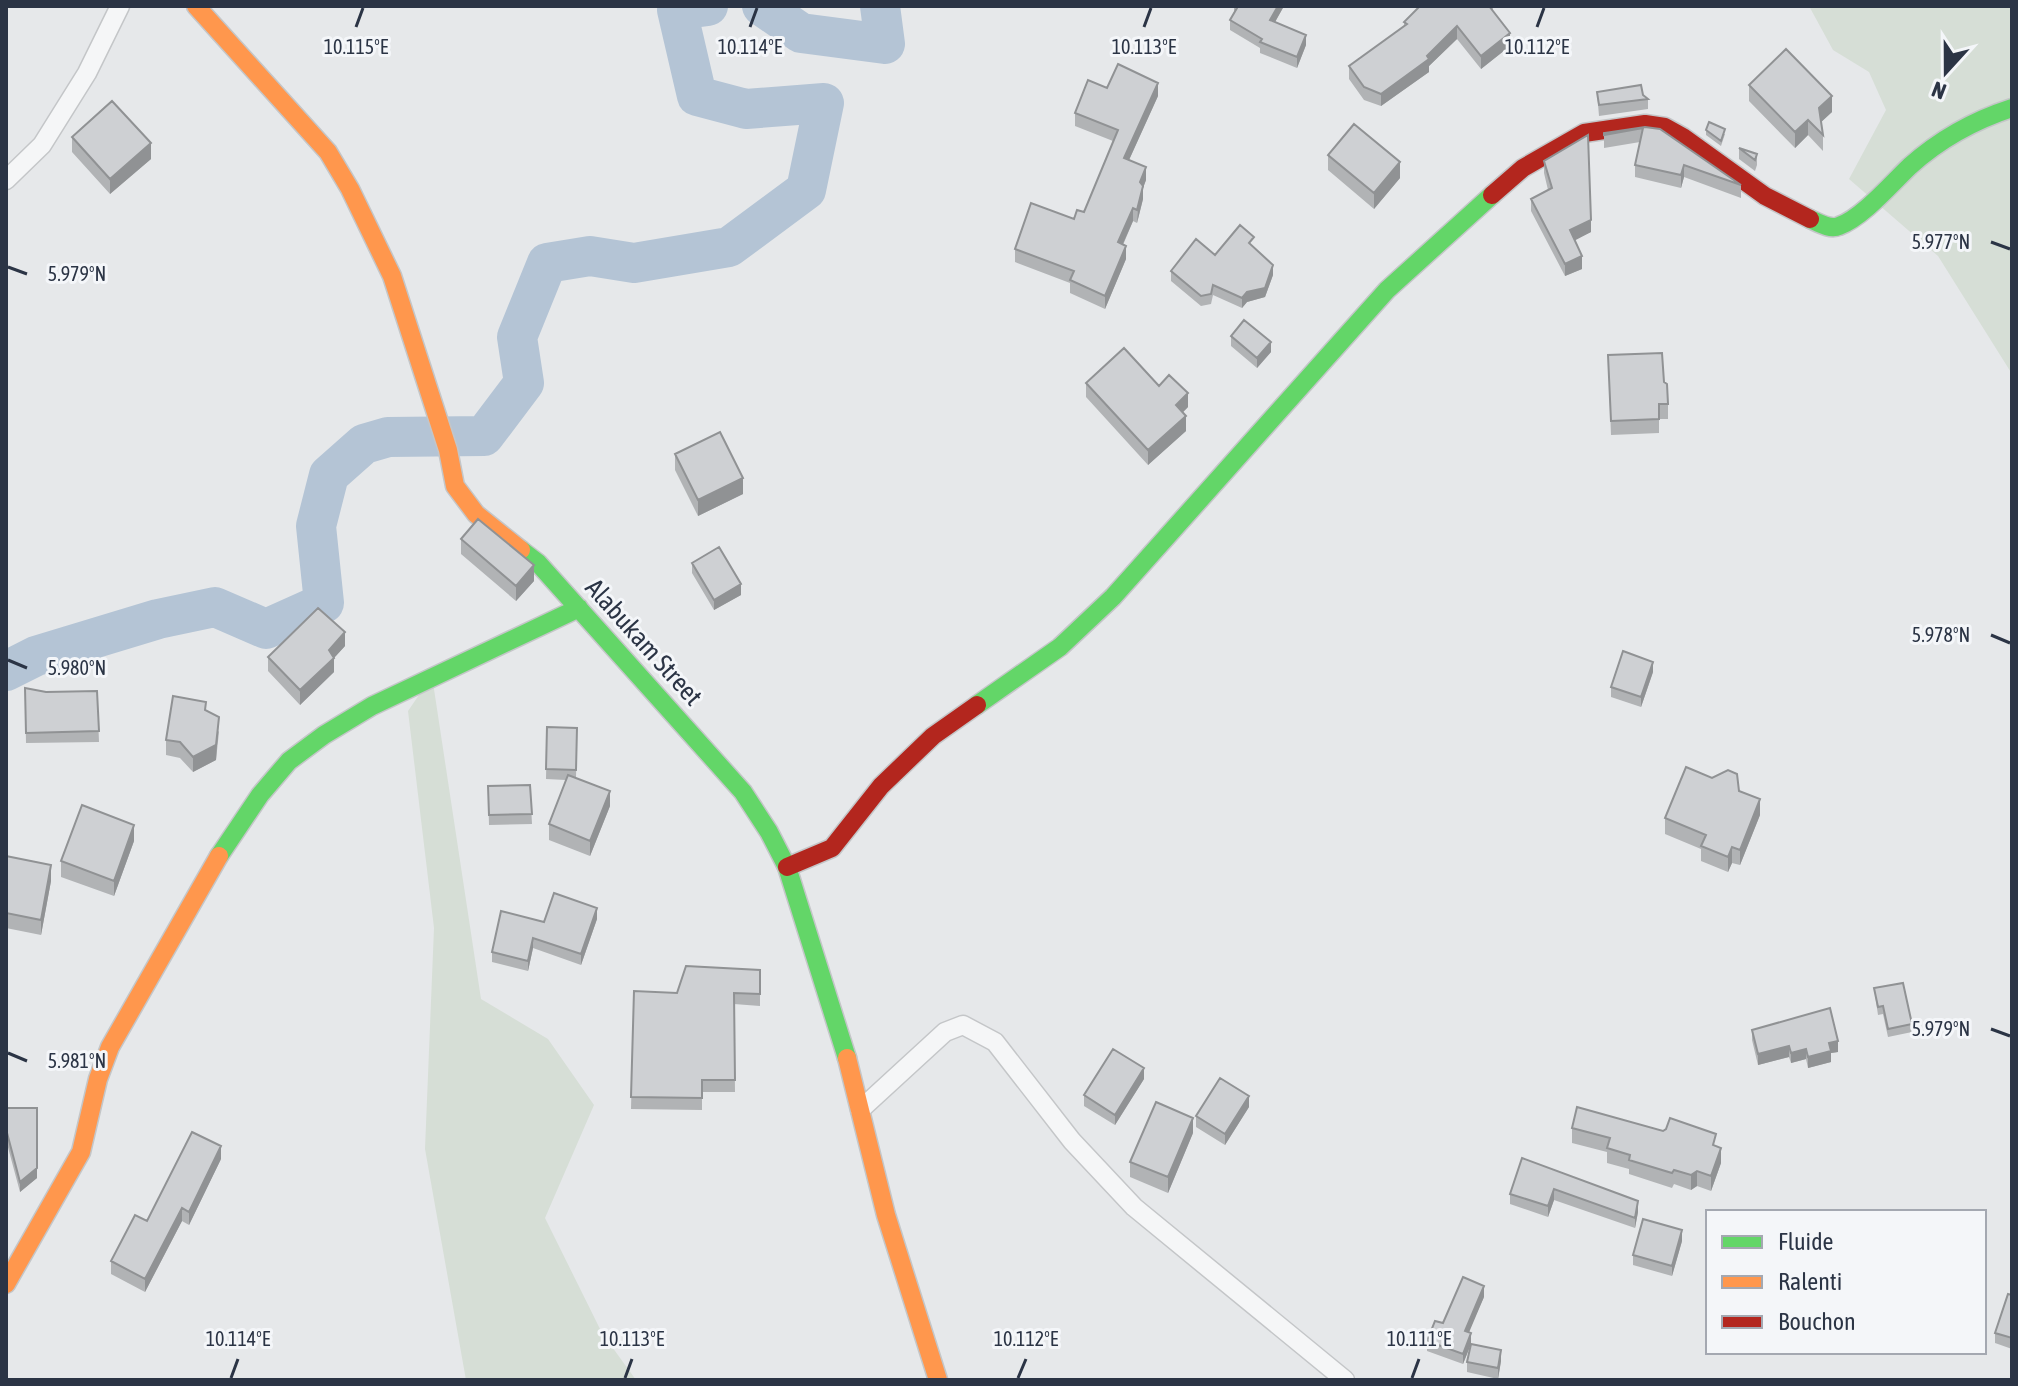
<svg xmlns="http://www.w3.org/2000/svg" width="2018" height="1386" font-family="'Asap Condensed',sans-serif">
<rect width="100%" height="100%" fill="#e6e8ea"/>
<path fill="#d6ded6" d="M1809 6H2012V374L1938 256 1849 179 1886 110 1869 72 1833 50Z
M432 676 481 999 548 1039 594 1105 545 1218 602 1333 636 1380H466L425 1149 434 928 408 711Z"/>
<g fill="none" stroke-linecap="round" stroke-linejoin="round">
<path stroke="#b4c4d5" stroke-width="40" d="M762 6 801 33 885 44 880 6
M6 671 36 656 158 619 215 607 266 629 324 603 316 526 329 475 364 444 388 437 484 436 524 383 517 337 547 263 590 256 634 263 729 247 806 190 824 103 746 109 697 96 677 10 708 6"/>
<defs>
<path id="street" d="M6 180 42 145 87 73 120 6
M860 1110 945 1032 963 1025 995 1042 1072 1141 1134 1207 1345 1380"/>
<path id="fast" d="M1810 219C1819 223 1830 230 1839 226 1862 218 1892 183 1910 166 1939 140 1975 120 2012 108
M521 550 538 563 743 792 769 832 787 867 847 1058
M977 705 1060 647 1113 597 1387 290 1492 195
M219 856 260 795 289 761 324 735 372 706 579 608"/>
<path id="slow" d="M196 6 328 152 350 189 392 276 448 450 455 486 476 514 521 550
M847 1058 886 1215 938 1380
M6 1284 81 1152 98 1079 110 1047 219 856"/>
<path id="jam" d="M1492 195 1523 168 1584 133 1645 124 1665 127 1683 137 1765 196 1810 219
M787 867 832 848 881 786 933 736 977 705"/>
</defs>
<use href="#street" stroke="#c4c6c8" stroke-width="21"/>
<use href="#fast" stroke="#c4c6c8" stroke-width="21"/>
<use href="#slow" stroke="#c4c6c8" stroke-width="21"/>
<use href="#jam" stroke="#c4c6c8" stroke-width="21"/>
<use href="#street" stroke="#f5f6f7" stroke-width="18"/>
<use href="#fast" stroke="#63d668" stroke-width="18"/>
<use href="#slow" stroke="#ff974d" stroke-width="18"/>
<use href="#jam" stroke="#b3261e" stroke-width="18"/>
</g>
<path fill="#b1b3b5" d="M1234 6H1284L1275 22 1306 45 1297 68 1260 53V48L1230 30V20L1234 12Z
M1493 6V11L1510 46 1481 69 1457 39 1429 66V72L1381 106 1364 100 1349 79V66L1404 26V22Z
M1749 85 1832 112 1821 122 1823 135V151L1808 135 1795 148 1749 101Z
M1597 92 1643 95 1648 99V109L1599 116Z
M1158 96 1129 160 1146 180 1143 188V199L1137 223 1133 221 1123 245 1126 259 1105 309 1070 293V283L1015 262V249L1074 219 1084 212 1113 141 1075 126V113Z
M1645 127 1741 185V198L1684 177 1681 188 1635 177V165L1640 142 1604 148V133Z
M1706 130 1725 134 1721 146 1706 135Z
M72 137 151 159 110 194 72 152Z
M1739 148 1757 154V165L1755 171 1739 159Z
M1328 155 1400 178 1374 209 1328 170Z
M1544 161 1591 232 1574 240 1582 269 1565 276 1531 211V199L1548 190 1544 173Z
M1254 247 1273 275 1265 297 1247 302 1242 308 1213 295 1211 304 1201 306 1171 281V271L1215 255Z
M1231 336 1271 352 1257 368 1231 346Z
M1608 355 1664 382 1668 404V419H1659V433L1611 435Z
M1086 383 1159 386 1188 407 1183 412 1186 431 1148 465 1086 397Z
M675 454 743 494 698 516 675 470Z
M461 539 534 581 516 601 461 554Z
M692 563 741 595 714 610 692 573Z
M345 646 334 658V672L300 705 268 671V657Z
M1653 672 1641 707 1611 697V687Z
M25 688 46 692 97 691 99 742 26 743Z
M206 711 219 732 216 760 193 772 180 758 166 755V740Z
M547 727 577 728 576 778 610 806 590 856 549 840V824L566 780 546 779Z
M530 785 532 824 489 825 488 786Z
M1739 791 1760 815 1740 865 1732 863 1728 872 1701 861V849L1665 834V818Z
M134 841 114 896 61 877V861Z
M6 856 51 881 41 935 6 928Z
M597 919 581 965 533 948 528 971 492 962V952L544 922Z
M760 970V1006L734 1004 735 1092H702V1110L631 1109 634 991 677 993Z
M1874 988 1912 1024V1032L1888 1037 1883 1014 1878 1015Z
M1752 1030 1838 1052 1831 1053V1062L1808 1068 1806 1059 1791 1063 1789 1057 1758 1065 1752 1040Z
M1144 1079 1115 1125 1084 1106V1095Z
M1249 1107 1225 1145 1196 1127V1116Z
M6 1108 37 1178 20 1192 6 1140Z
M1572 1128 1716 1147 1721 1163 1711 1191 1697 1186 1691 1190 1674 1184 1672 1188 1629 1174V1169L1607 1163V1152L1572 1143Z
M1193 1133 1168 1193 1130 1177V1162Z
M1522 1158 1638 1212 1635 1228 1554 1200 1548 1217 1510 1204V1194Z
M221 1159 189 1225 182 1221 145 1292 111 1274V1261L147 1221Z
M1682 1241 1672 1276 1633 1265V1255Z
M2012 1295V1349L1995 1343V1333Z
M1484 1297 1468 1332 1471 1344 1463 1364 1427 1351V1341L1443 1323Z
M1501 1361 1498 1379 1467 1372V1362Z"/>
<path fill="#909294" d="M1278 6H1284L1270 31V20Z
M1457 26V39L1429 66V72L1381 106V94L1427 56Z
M1510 33V46L1481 69V56Z
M1306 35V45L1297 68V57Z
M1158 83V96L1124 171V158Z
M1832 96V112L1819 124V108Z
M1808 120V135L1795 148V132Z
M151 143V159L110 194V179Z
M1400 162V178L1374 209V193Z
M1684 165V177L1681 188V175Z
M1146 167V180L1143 188V199L1137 223 1140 182Z
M1133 208V221L1118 255V242Z
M1591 220V232L1570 243V230Z
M1126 246V259L1105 309V296Z
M1582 256V269L1565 276V264Z
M1273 265V275L1265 297 1247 302 1242 308V298Z
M1271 342V352L1257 368V358Z
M1188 393V407L1176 419V405Z
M1186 416V431L1148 465V450Z
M743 478V494L698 516V500Z
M534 565V581L516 601V586Z
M741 584V595L714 610V600Z
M345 632V646L334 658V672L300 705V690L329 650Z
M1653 662V672L1641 707V697Z
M219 717 216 760 193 772V757Z
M610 791V806L590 856V841Z
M1760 799V815L1740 865V850Z
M134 825V841L114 896V881Z
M1732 847V863L1728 872V857Z
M51 865V881L41 935V920Z
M597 908V919L581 965V954Z
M533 938V948L528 971V961Z
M1838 1041V1052L1831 1053V1062L1808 1068V1057L1829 1043Z
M1789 1046V1057L1758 1065V1054Z
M1806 1049V1059L1791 1063V1053Z
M1144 1068V1079L1115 1125V1115Z
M1249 1096V1107L1225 1145V1134Z
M1193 1118V1133L1168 1193V1177Z
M221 1146V1159L189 1225V1212Z
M1721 1148V1163L1711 1191V1176Z
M37 1168V1178L20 1192V1182Z
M1697 1171V1186L1691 1190V1175Z
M1554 1189V1200L1548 1217V1206Z
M1638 1201V1212L1635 1228V1218Z
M182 1208V1221L145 1292V1279Z
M1682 1230V1241L1672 1276V1266Z
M1484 1286V1297L1465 1342V1331Z
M1471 1333V1344L1463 1364V1354Z
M1501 1350V1361L1498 1379V1368Z"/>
<path fill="#ced0d3" stroke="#909294" stroke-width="2" d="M1234 6H1278L1270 20 1306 35 1297 57 1260 42 1262 39 1230 20 1237 8Z
M1420 6H1489L1510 33 1481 56 1457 26 1427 56 1429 59 1381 94 1364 87 1349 66 1407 24 1404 22Z
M1786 49 1832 96 1819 108 1823 135 1808 120 1795 132 1749 85Z
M1118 64 1158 83 1124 158 1146 167 1140 182 1143 186 1137 210 1133 208 1118 242 1126 246 1105 296 1070 280 1074 271 1015 249 1031 203 1074 219 1077 210 1084 212 1118 130 1075 113 1088 80 1107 88Z
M1641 85 1643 95 1648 99 1599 105 1597 92Z
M112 101 151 143 110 179 72 137Z
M1709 122 1725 129 1721 141 1706 130Z
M1354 124 1400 162 1374 193 1328 155Z
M1645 127 1660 129 1741 185 1684 165 1681 175 1635 165 1643 128 1604 135V133Z
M1588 135 1591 220 1570 230 1582 256 1565 264 1531 199 1552 188 1544 161Z
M1739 148 1757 154 1755 160Z
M1240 225 1254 237 1249 243 1273 265 1265 288 1247 292 1242 298 1213 285 1211 294 1201 296 1171 271 1196 239 1215 255Z
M1244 320 1271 342 1257 358 1231 336Z
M1124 348 1159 386 1169 375 1188 393 1176 405 1186 416 1148 450 1086 383Z
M1662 353 1664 382 1667 384 1668 404H1659V419L1611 421 1608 355Z
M720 432 743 478 698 500 675 454Z
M478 519 534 565 516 586 461 539Z
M719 547 741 584 714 600 692 563Z
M318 608 345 632 329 650 334 658 300 690 268 657Z
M1623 651 1653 662 1641 697 1611 687Z
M25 688 46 692 97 691 99 731 26 733Z
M173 696 206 702 205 710 219 717 216 745 193 757 180 742 166 740Z
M547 727 577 728 576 770 546 769Z
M1686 767 1712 778 1728 770 1737 774 1739 791 1760 799 1740 850 1732 847 1728 857 1701 846 1706 835 1665 818Z
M568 775 610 791 590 841 549 824Z
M530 785 532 814 489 815 488 786Z
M82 805 134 825 114 881 61 861Z
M6 856 51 865 41 920 6 913Z
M554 893 597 908 581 954 533 938 528 961 492 952 501 911 544 922Z
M686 966 760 970V994L734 993 735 1080H702V1098L631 1097 634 991 677 993Z
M1903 983 1912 1024 1888 1029 1883 1006 1878 1007 1874 988Z
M1830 1008 1838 1041 1829 1043 1831 1051 1808 1057 1806 1049 1791 1053 1789 1046 1758 1054 1752 1030Z
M1113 1049 1144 1068 1115 1115 1084 1095Z
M1220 1078 1249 1096 1225 1134 1196 1116Z
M1156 1102 1193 1118 1168 1177 1130 1162Z
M1577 1107 1663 1131 1666 1129 1670 1118 1716 1134 1713 1145 1721 1148 1711 1176 1697 1171 1691 1175 1674 1170 1672 1173 1629 1160 1630 1155 1607 1148 1610 1138 1572 1128Z
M6 1108H37V1168L20 1182 6 1129Z
M192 1132 221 1146 189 1212 182 1208 145 1279 111 1261 135 1215 147 1221Z
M1522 1158 1638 1201 1635 1218 1554 1189 1548 1206 1510 1194Z
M1643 1219 1682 1230 1672 1266 1633 1255Z
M1463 1277 1484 1286 1465 1331 1471 1333 1463 1354 1427 1341 1435 1321 1443 1323Z
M2008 1294 2012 1295V1338L1995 1333Z
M1471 1344 1501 1350 1498 1368 1467 1362Z"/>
<path fill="none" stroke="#2b3445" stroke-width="3" d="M356 27 363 8M750 27 757 8M1144 27 1151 8M1537 27 1544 8M1991 242 2010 249M8 267 27 274M1991 635 2010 643M8 660 27 668M1991 1029 2010 1036M8 1053 27 1061M231 1378 238 1359M625 1378 632 1359M1018 1378 1026 1359M1412 1378 1419 1359"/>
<g text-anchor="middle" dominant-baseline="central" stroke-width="6" stroke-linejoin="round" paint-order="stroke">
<g font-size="26" fill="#2b3445" stroke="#f4f6f9">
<text transform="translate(644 642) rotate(48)">Alabukam Street</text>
</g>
</g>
<g font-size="20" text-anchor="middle" fill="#2b3445" stroke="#f4f6f9" stroke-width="6" stroke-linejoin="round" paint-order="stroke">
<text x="356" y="54">10.115°E</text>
<text x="750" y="54">10.114°E</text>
<text x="1144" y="54">10.113°E</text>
<text x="1537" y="54">10.112°E</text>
<text x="1941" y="249">5.977°N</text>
<text x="77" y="281">5.979°N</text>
<text x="1941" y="642">5.978°N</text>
<text x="77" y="675">5.980°N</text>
<text x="1941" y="1036">5.979°N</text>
<text x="77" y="1068">5.981°N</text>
<text x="238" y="1346">10.114°E</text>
<text x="632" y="1346">10.113°E</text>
<text x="1026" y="1346">10.112°E</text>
<text x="1419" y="1346">10.111°E</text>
</g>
<rect width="2018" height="1386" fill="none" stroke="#2b3445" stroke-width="16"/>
<rect x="1706" y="1210" width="280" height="144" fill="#f4f6f9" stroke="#a4a8b1" stroke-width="2"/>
<rect x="1722" y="1236" width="40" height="12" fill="#63d668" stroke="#a4a8b1" stroke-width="2"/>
<text x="1778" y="1250" font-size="24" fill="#2b3445">Fluide</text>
<rect x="1722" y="1276" width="40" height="12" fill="#ff974d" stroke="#a4a8b1" stroke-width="2"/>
<text x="1778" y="1290" font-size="24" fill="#2b3445">Ralenti</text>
<rect x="1722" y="1316" width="40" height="12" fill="#b3261e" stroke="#a4a8b1" stroke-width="2"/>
<text x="1778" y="1330" font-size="24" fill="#2b3445">Bouchon</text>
<g transform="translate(1946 72) rotate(201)" stroke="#f4f6f9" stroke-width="6" paint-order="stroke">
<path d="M0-6L14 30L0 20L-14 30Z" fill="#2b3445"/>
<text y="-12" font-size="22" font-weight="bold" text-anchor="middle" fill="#2b3445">N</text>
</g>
</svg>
